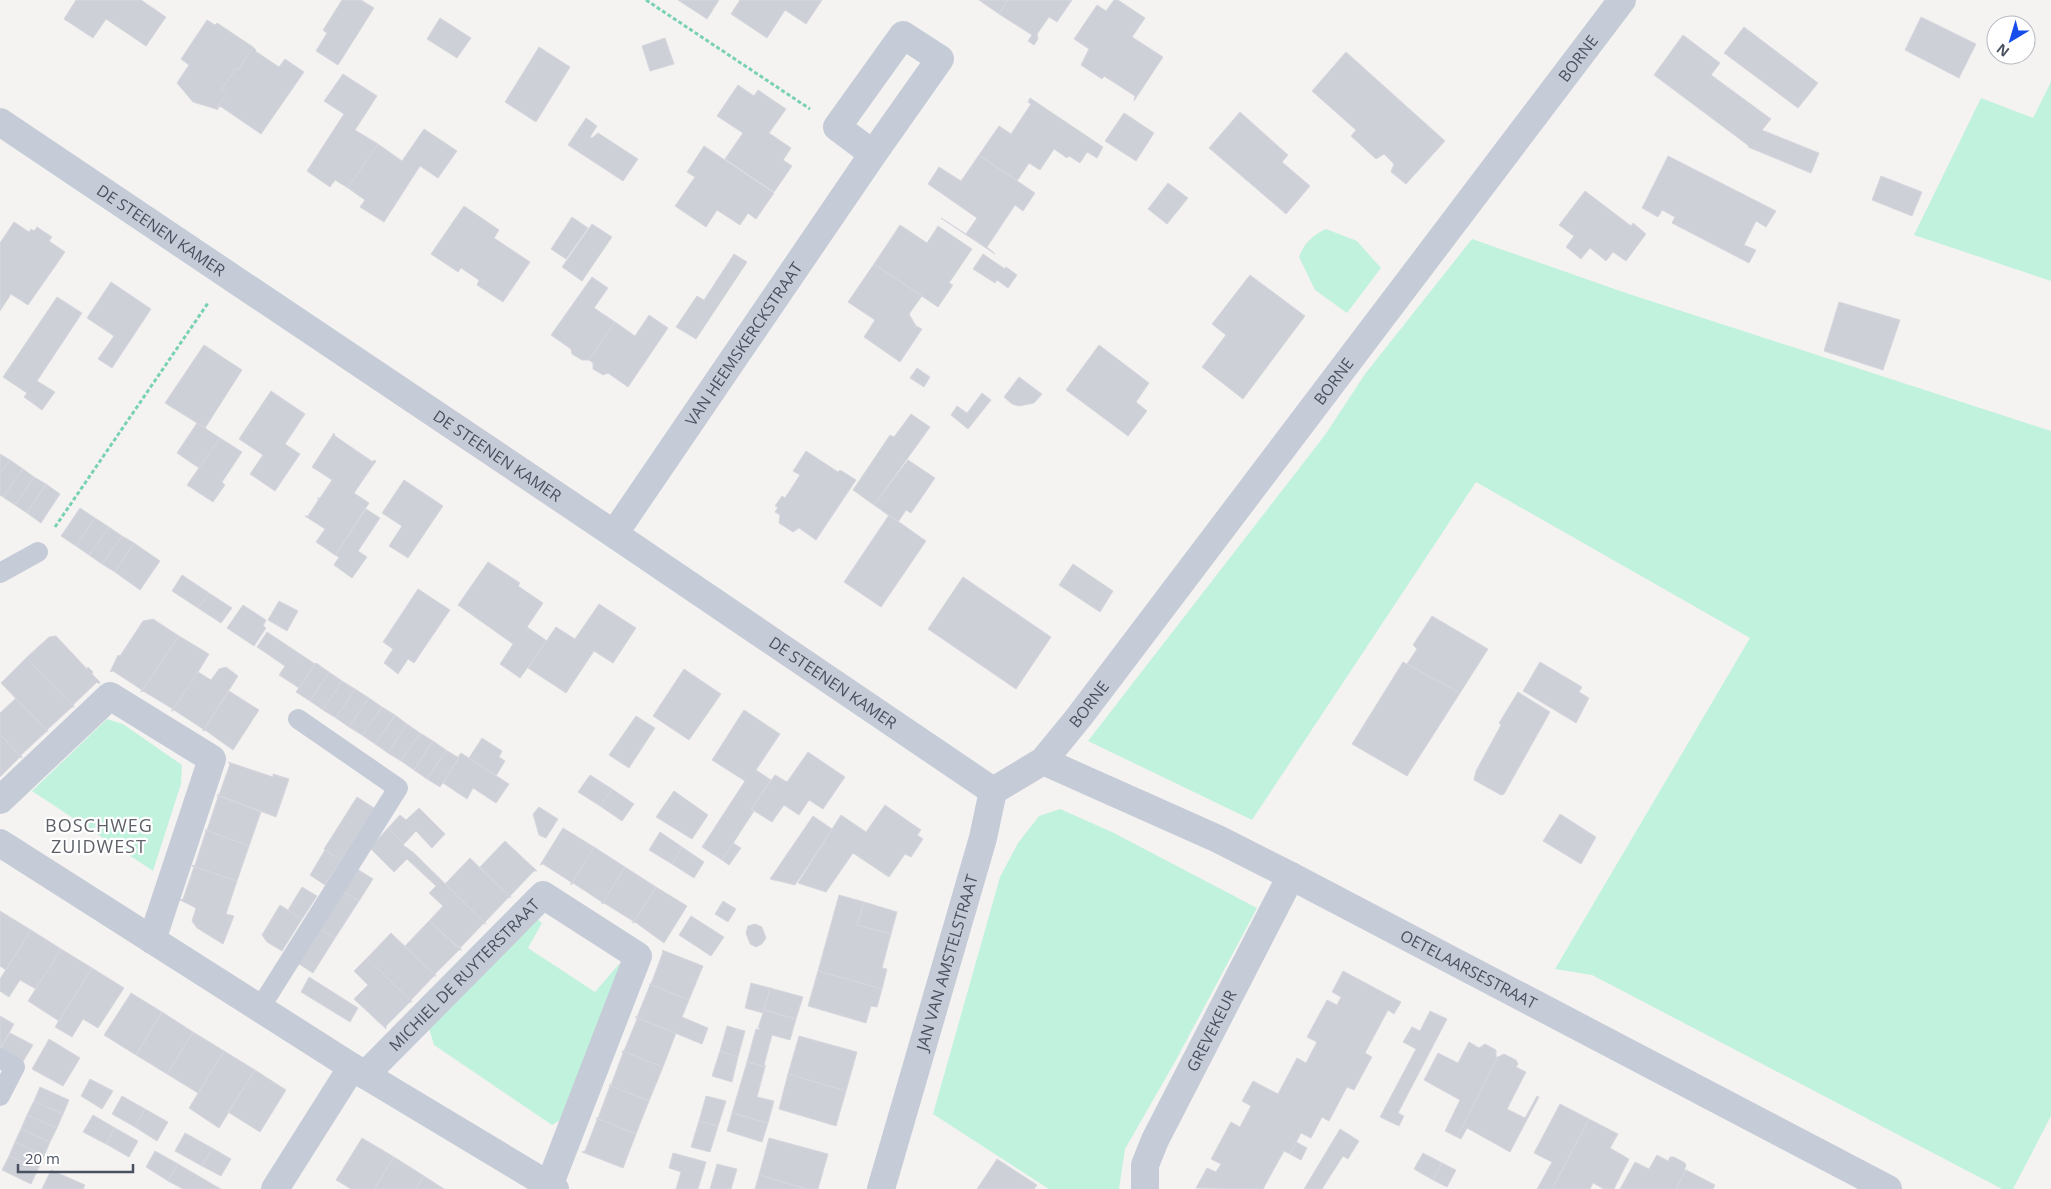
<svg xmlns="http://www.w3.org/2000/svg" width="2051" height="1189" font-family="'Open Sans',sans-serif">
<rect width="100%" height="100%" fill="#f5f3f2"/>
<path fill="#c1f2dd" d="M2051 82V281L1914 235 1981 98 2033 118Z
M1326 229 1357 241 1381 268 1347 313 1315 290 1299 257C1304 243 1313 235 1326 229Z
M1472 239 1626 293 2051 431V1116L2013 1189H2002L1592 975 1555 969 1750 638 1476 482 1252 820 1088 741 1325 435 1365 374Z
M107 719 123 724 182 765 181 784 153 871 32 791Z
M1060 809 1112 832 1257 908 1176 1060 1125 1149 1119 1189H1049L933 1114 1000 877 1018 843 1039 816Z
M532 915 542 923 528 948 595 992 619 964 627 969 569 1115 552 1125 434 1045 428 1025Z"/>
<path fill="#ced0d8" stroke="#d6d7de" d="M76 0H141L166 17 146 46 106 19 93 38 64 19Z
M342 0H361L374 8 338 65 316 51 327 33 323 30Z
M678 0H719L707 19Z
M740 0H822L806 24 785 10 767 38 731 14Z
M979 0H1008L999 14Z
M1008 0H1072L1057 22 1049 17 1037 34 1038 39 1034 45 1028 41 1032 35 999 14Z
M1114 0H1118L1145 18 1132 37 1163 57 1134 101 1135 96 1104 76 1102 79 1081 65 1089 49 1074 39 1097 5 1106 11Z
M1921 17 1976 44 1959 78 1905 50Z
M440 18 471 38 457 58 427 39Z
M207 20 215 25 217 23 253 47 238 70 236 68 222 89 227 93 216 109 193 102 177 83 189 65 181 59Z
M1744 27 1818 83 1798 108 1724 53Z
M1683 35 1720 63 1711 75 1771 119 1762 130 1819 153 1811 173 1748 147 1749 146 1654 75Z
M665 38 674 64 650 71 642 46Z
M253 47 256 50 255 51 279 67 285 59 304 72 261 134 220 106 217 110 216 109 227 93 222 89 236 68 238 70Z
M539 47 570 67 536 122 505 102Z
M1346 52 1445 141 1406 184 1391 172 1394 164 1384 154 1376 159 1351 136 1356 130 1312 91Z
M343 74 377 96 355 130 378 144 348 188 335 180 330 187 307 171 344 114 324 101Z
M738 85 754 96 758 90 786 109 769 133 791 148 783 160 792 166 774 192 725 159 743 133 717 116Z
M1030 98 1103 147 1097 158 1087 152 1080 163 1069 156 1067 158 1054 149 1040 170 1029 163 1017 181 979 155 999 126 1011 134 1031 104 1028 102Z
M1240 112 1288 155 1282 162 1310 186 1286 214 1209 148Z
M1124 113 1154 133 1136 161 1105 141Z
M586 118 597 126 590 137 592 138 598 133 638 159 623 181 568 145Z
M424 129 457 151 438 178 420 166 384 222 360 207 365 200 348 188 378 144 402 161Z
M704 146 774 193 756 219 748 213 740 225 717 210 706 227 675 206 695 177 687 172Z
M979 155 1035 193 1023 211 1015 205 987 247 995 254 941 218 966 234 977 218 928 184 939 167 961 181Z
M1668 156 1776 211 1766 227 1756 221 1744 245 1756 250 1749 263 1672 223 1675 217 1662 210 1658 217 1642 208Z
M1881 176 1922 192 1912 216 1872 200Z
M1168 183 1188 198 1167 224 1148 209Z
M1585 191 1631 226 1633 223 1646 234 1626 261 1613 252 1606 261 1590 248 1581 259 1566 247 1574 236 1559 225Z
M464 206 499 230 494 238 530 262 503 302 477 285 479 280 461 268 458 272 431 254Z
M572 217 588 228 566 259 551 249Z
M14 222 29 232 31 229 34 231 37 227 52 237 49 241 65 252 28 305 11 294 0 311V243Z
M592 224 612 237 582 281 562 267Z
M900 225 927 243 938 226 972 249 949 283 953 285 938 307 874 264Z
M734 254 747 262 696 339 676 327 697 296 704 300Z
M983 254 1005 269 1006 267 1017 275 1008 288 997 280 995 283 973 269Z
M874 264 922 296 909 314 916 326 922 329 900 362 864 337 875 320 848 302Z
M1250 275 1305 316 1243 399 1202 367 1226 335 1212 324Z
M592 277 608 288 594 308 615 322 589 360H582L572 354 571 349 551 335Z
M111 282 151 309 112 368 98 359 114 336 87 318Z
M57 297 82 313 37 381 55 392 42 410 24 397 27 393 3 377Z
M1839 302 1900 320 1883 370 1824 351Z
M649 315 668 328 628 387 608 373 603 375 593 369V363L589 360 615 322 635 336Z
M204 345 242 370 205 428 165 403Z
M1099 345 1149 383 1136 402 1147 411 1128 436 1066 390Z
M917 368 930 377 924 387 910 378Z
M1019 377 1042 394 1034 403 1019 406 1012 404 1004 397Z
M271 391 305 414 285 444 300 454 275 491 250 474 263 455 239 439Z
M982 393 991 400 968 429 951 415 957 406 967 413Z
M911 414 930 427 874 505 853 490 890 435 894 437Z
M197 423 220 438 199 468 177 453Z
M334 433 335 436 373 462 374 460 376 461 354 493 369 503 335 555 316 542 325 529 305 516H308L319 499 317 498H320L332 480 312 467Z
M220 438 242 452 222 482 225 485 213 502 187 485Z
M806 451 838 472 840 470 856 480 816 540 799 528 793 532 779 523 780 515 775 512 778 507 775 506 782 496 785 498 800 475 793 471Z
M0 454 10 460 0 474Z
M10 460 23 469 3 497 0 495V474Z
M908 460 935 478 911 513 906 510 898 522 874 505Z
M23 469 34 477 15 505 3 497Z
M34 477 46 484 27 513 15 505Z
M404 480 443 506 408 558 389 546 402 526 382 513Z
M46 484 60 494 41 523 27 513Z
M80 508 95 518 76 546 61 536Z
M366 509 380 518 358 551 367 557 352 578 334 565 339 557 335 555Z
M889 515 926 541 881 607 844 582Z
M95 518 109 527 89 555 76 546Z
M109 527 122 536 102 564 89 555Z
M122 536 134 543 115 572 102 564Z
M134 543 160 561 140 590 115 572Z
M488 562 520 583 518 586 543 603 527 627 547 641 520 678 500 664 513 644 458 605Z
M1073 564 1113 591 1100 612 1059 585Z
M182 575 209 593 198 608 172 591Z
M963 577 1051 637 1016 689 928 629Z
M418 589 450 610 414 663 408 659 398 674 384 663 393 649 383 642Z
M209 593 232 608 221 623 198 608Z
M279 601 298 611 287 631 268 620Z
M599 604 636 628 613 663 594 651 566 693 528 668 556 627 575 639Z
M243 605 266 620 263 626 266 628 254 646 227 628Z
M1432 616 1488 649 1460 693 1407 664 1417 649 1413 645Z
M153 619 179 636 141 692 142 690 113 671 110 672 118 655 120 656 143 621Z
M267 632 315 664 299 688 279 675 285 666 257 647Z
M56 636 87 669 88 667 93 672 92 674 100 682 99 684 97 682 73 705 74 707 26 658 49 637Z
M179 636 209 654 198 672 172 711H171L173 709 143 691 141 692Z
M26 658 74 707H72L47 730 48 732 1 683Z
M1403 662 1460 693 1407 776 1352 744Z
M1540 662 1582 687 1579 692 1589 698 1576 723 1523 691Z
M316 663 329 672 310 701 296 692Z
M226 667 238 676 203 731V729L174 710 172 711 198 672 211 680 219 669Z
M684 669 721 694 689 740 653 716Z
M329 672 342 681 323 710 310 701Z
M342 681 355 689 336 718 323 710Z
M355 689 369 698 349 727 336 718Z
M229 691 259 710 233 750 205 730 203 731Z
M1518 692 1550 712 1504 794 1501 795 1474 780 1476 771 1501 725 1499 723Z
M16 698 48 732 47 731 21 755 22 758 0 734V713Z
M369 698 382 707 362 735 349 727Z
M382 707 395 715 375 744 362 735Z
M744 710 780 734 756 770 771 780 751 809 754 811 722 860 702 847 745 781 712 760Z
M395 715 407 724 388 753 375 744Z
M636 716 655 728 629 768 609 755Z
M407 724 420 733 401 761 388 753Z
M420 733 433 741 414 770 401 761Z
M0 734 22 758 20 757 0 777Z
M482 738 502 751 499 757 505 761 496 776 469 758Z
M433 741 446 750 427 779 414 770Z
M446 750 459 758 440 787 427 779Z
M808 752 845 777 823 809 809 800 799 815 784 805 772 822 751 809 775 775 787 782Z
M461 753 509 784 496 803 473 788 467 799 443 783 459 758 458 757Z
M228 762 273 777V774L289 779 276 817 217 795H219L230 764Z
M590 775 612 789 600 806 578 792Z
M612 789 634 804 622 821 600 806Z
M674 791 708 815 692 839 656 817Z
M217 795 261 812 249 846 205 830H207L218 797Z
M357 797 374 808 341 860 324 849Z
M885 805 921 830 917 835 923 839 911 857 905 854 889 877 853 853 826 892 798 883 841 815 866 832Z
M539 807 558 819 546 838 539 835 533 814Z
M419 808 445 834 432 848 416 831 404 844 388 828 400 815 406 820Z
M1560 814 1596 837 1581 864 1543 841Z
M813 816 832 829 795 885 770 879Z
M388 828 404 844 403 845 414 853 486 924 484 923 460 948 462 950 429 921 443 906 429 893 436 886 407 859 394 872 370 848Z
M563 828 594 847 571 885V882L543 864 540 865Z
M205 830 249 846 237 881 192 866 195 865 206 831Z
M660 832 682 847 672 864 649 850Z
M505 841 537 871H534L510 896 511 898 480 867Z
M733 843 741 848 729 865 722 860Z
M594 847 625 867 602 904V902L573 883 571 885Z
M682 847 704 862 694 878 672 864Z
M325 850 341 860 325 885 310 875Z
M470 858 511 898 509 897 485 922 486 924 445 884Z
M192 866 237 881 226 914 234 916 223 944 197 928 192 921 196 908 180 900 183 899 194 867Z
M354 867 373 879 359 901 340 889Z
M625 867 656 887 633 923V921L604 903 602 904Z
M302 887 317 896 302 919 288 910Z
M656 887 687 906 664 943 635 922 633 923Z
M340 889 359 901 335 938 318 927Z
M839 895 864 902 857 925 891 934 882 968 887 969 882 989 818 971Z
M723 901 736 909 728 922 715 914Z
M864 902 897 912 891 934 857 925Z
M280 905 302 919 282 951 267 942 262 935Z
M0 911 31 930 6 970 0 966Z
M691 916 724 937 711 956 679 935Z
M429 921 461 950H459L435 974 436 976 405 946Z
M755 924 762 927 766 938 762 944 756 947 750 944 746 933 748 926Z
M318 927 335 938 313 973 296 962Z
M31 930 61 949 36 989 20 980 9 997 0 991V979Z
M391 933 436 976H434L411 1000 412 1002 367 958Z
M61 949 92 968 59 1021 28 1001Z
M662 950 703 966 689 1000 649 984H651L663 952Z
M367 958 412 1002H410L386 1026V1029L354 999 368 985 354 971Z
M92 968 124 988 98 1028 83 1019 72 1037 55 1027Z
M818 971 882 989 877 1007 871 1006 866 1023 808 1006Z
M1343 971 1401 1002 1394 1014 1388 1010 1365 1053 1372 1057 1354 1090 1347 1087 1329 1121 1322 1117 1311 1138 1301 1133 1290 1154 1284 1151 1263 1189 1196 1188 1207 1168 1216 1172 1221 1164 1211 1159 1231 1122 1240 1127 1251 1106 1242 1101 1253 1081 1278 1094 1297 1058 1306 1063 1317 1042 1307 1037 1327 1000 1337 1005 1341 997 1332 992Z
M309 977 358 1008 350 1022 301 992Z
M751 983 770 988 763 1013 745 1008Z
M649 984 689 1000 682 1017 708 1028 702 1044 635 1017H637L650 985Z
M770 988 803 997 796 1019 764 1010Z
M131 993 162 1012 136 1055 104 1035Z
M764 1010 796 1019 790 1040 772 1035 764 1065 766 1066 765 1067 747 1062 756 1029 759 1030 760 1028H758Z
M1430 1011 1447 1019 1398 1113 1404 1116 1399 1126 1380 1117 1416 1049 1403 1042 1412 1027 1420 1031Z
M162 1012 193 1032 167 1074 136 1055Z
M0 1016 14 1024 0 1049Z
M635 1017 676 1033 663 1067 622 1051H624L637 1019Z
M727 1026 745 1031 738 1057 720 1051Z
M193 1032 224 1051 198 1093 167 1074Z
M10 1033 33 1045 22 1063 0 1049Z
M799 1036 857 1052 846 1091 788 1074Z
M49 1039 80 1058 63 1086 32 1069Z
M1469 1042 1479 1048 1485 1044 1496 1050V1057H1498L1457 1137 1445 1131 1460 1100 1424 1080 1438 1053 1458 1063Z
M224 1051 255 1070 219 1128 189 1108Z
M622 1051 663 1067 649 1101 609 1085H611L623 1053Z
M720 1051 738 1057 732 1082 712 1076Z
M1504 1054 1516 1060 1518 1064 1516 1067 1526 1072 1507 1109 1525 1118 1537 1096 1539 1097 1510 1152 1467 1128 1461 1139 1457 1137 1498 1057Z
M747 1062 765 1067 757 1097 774 1101 768 1123 732 1113Z
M255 1070 286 1090 260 1132 228 1112Z
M788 1074 846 1091 836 1126 779 1109Z
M90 1079 113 1091 102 1109 81 1096Z
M609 1085 649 1101 636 1134 596 1118H598L610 1086Z
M40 1087 69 1100 63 1114 34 1101Z
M122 1096 145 1109 135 1127 112 1114Z
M706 1096 726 1101 718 1126 699 1121Z
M34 1101 63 1114 57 1128 27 1115Z
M1560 1104 1589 1119 1552 1189H1537L1552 1162 1534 1153Z
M145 1109 168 1122 157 1141 135 1127Z
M732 1113 768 1123 762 1142 727 1131Z
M27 1115 57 1128 50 1142 21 1129Z
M93 1115 115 1128 106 1144 83 1132Z
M596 1118 636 1134 623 1168 582 1152 585 1151 597 1120Z
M1589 1119 1618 1134 1610 1148 1629 1159 1614 1189H1604L1593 1183 1590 1189H1552Z
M699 1121 718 1126 710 1152 691 1147Z
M115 1128 138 1141 129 1157 106 1144Z
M21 1129 50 1142 44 1156 15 1142Z
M1340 1129 1359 1141 1348 1159 1343 1156 1322 1189H1304Z
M185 1133 212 1148 202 1166 175 1151Z
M362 1138 394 1157 374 1189H351L336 1180Z
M769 1138 828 1154 818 1189H807L759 1175Z
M15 1142 44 1156 38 1169 9 1156Z
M1296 1142 1307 1148 1301 1160 1290 1154Z
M212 1148 231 1159 221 1176 202 1166Z
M155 1151 178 1164 168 1181 146 1167Z
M673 1153 706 1162 698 1189H676L681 1172 669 1168Z
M1423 1153 1442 1163 1433 1180 1414 1169Z
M1657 1155 1668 1161 1670 1157H1674L1685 1163 1686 1166 1684 1170H1686L1676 1189H1620L1635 1162 1649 1169Z
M9 1156 38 1169 31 1184 2 1170Z
M394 1157 424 1176 416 1189H374Z
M997 1159 1037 1185 1034 1189H977Z
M1442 1163 1456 1170 1447 1187 1433 1180Z
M178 1164 212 1184 221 1189H183L168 1181Z
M717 1164 737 1169 731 1189H710Z
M51 1170 85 1185 83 1189H42Z
M1686 1170 1715 1185 1713 1189H1676Z
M759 1175 807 1189H755Z
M424 1176 444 1189H416Z"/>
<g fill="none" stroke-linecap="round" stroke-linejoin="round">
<path stroke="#78d1b5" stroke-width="3" stroke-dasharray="4 2.5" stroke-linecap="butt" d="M646 0 810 109
M55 527 208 303"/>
<path stroke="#c6ccd7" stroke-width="20" d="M0 573 38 552
M260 1008 398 788 298 719
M0 1058 15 1067 0 1096"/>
<g stroke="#c6ccd7" stroke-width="28">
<path id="s1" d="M0 122 614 534 993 791"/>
<path id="s2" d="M614 534 873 154 940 59 903 35 837 127 873 154"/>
<path id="s3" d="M1043 761 1218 839 1291 876 1888 1189"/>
<path d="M0 800 110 696 212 759 152 940"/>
<path d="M0 843 352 1067 555 1189"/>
<path id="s4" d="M365 1075 543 895 638 956 549 1186"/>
<path d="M275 1189 352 1067"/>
<path id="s5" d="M881 1189 983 838 993 791 1043 761 1079 717 1622 0"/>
<path id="s6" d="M1145 1189V1165L1155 1140 1291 876"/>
</g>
</g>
<g text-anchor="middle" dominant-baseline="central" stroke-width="4.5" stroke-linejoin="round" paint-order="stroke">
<g font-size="16" fill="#495161" stroke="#fff">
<text stroke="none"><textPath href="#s5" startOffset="1355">BORNE</textPath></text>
<text stroke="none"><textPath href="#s1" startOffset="194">DE STEENEN KAMER</textPath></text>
<text stroke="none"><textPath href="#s2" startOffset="230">VAN HEEMSKERCKSTRAAT</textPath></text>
<text stroke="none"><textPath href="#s5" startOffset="950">BORNE</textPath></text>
<text stroke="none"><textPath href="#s1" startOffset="599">DE STEENEN KAMER</textPath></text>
<text stroke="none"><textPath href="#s1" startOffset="1004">DE STEENEN KAMER</textPath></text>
<text stroke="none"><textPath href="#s5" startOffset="545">BORNE</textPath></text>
<text stroke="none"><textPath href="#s5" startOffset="236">JAN VAN AMSTELSTRAAT</textPath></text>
<text stroke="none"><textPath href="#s3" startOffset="474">OETELAARSESTRAAT</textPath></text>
<text stroke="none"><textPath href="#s4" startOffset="141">MICHIEL DE RUYTERSTRAAT</textPath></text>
<text stroke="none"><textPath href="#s6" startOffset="174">GREVEKEUR</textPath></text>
</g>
<g font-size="18" letter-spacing="1" fill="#5e6168" stroke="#fff">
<text x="99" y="825">BOSCHWEG<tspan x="99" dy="21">ZUIDWEST</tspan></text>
</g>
</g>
<g transform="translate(2011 40) rotate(218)"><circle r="24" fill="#ffffff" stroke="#b6b9c0"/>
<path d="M0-4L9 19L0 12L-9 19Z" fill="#164deb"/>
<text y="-8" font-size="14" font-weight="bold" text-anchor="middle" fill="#495161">N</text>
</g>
<path d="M18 1164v8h115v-8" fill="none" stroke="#495161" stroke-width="2.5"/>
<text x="25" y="1164" font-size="15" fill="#495161" stroke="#ffffff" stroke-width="4" paint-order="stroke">20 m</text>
</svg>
